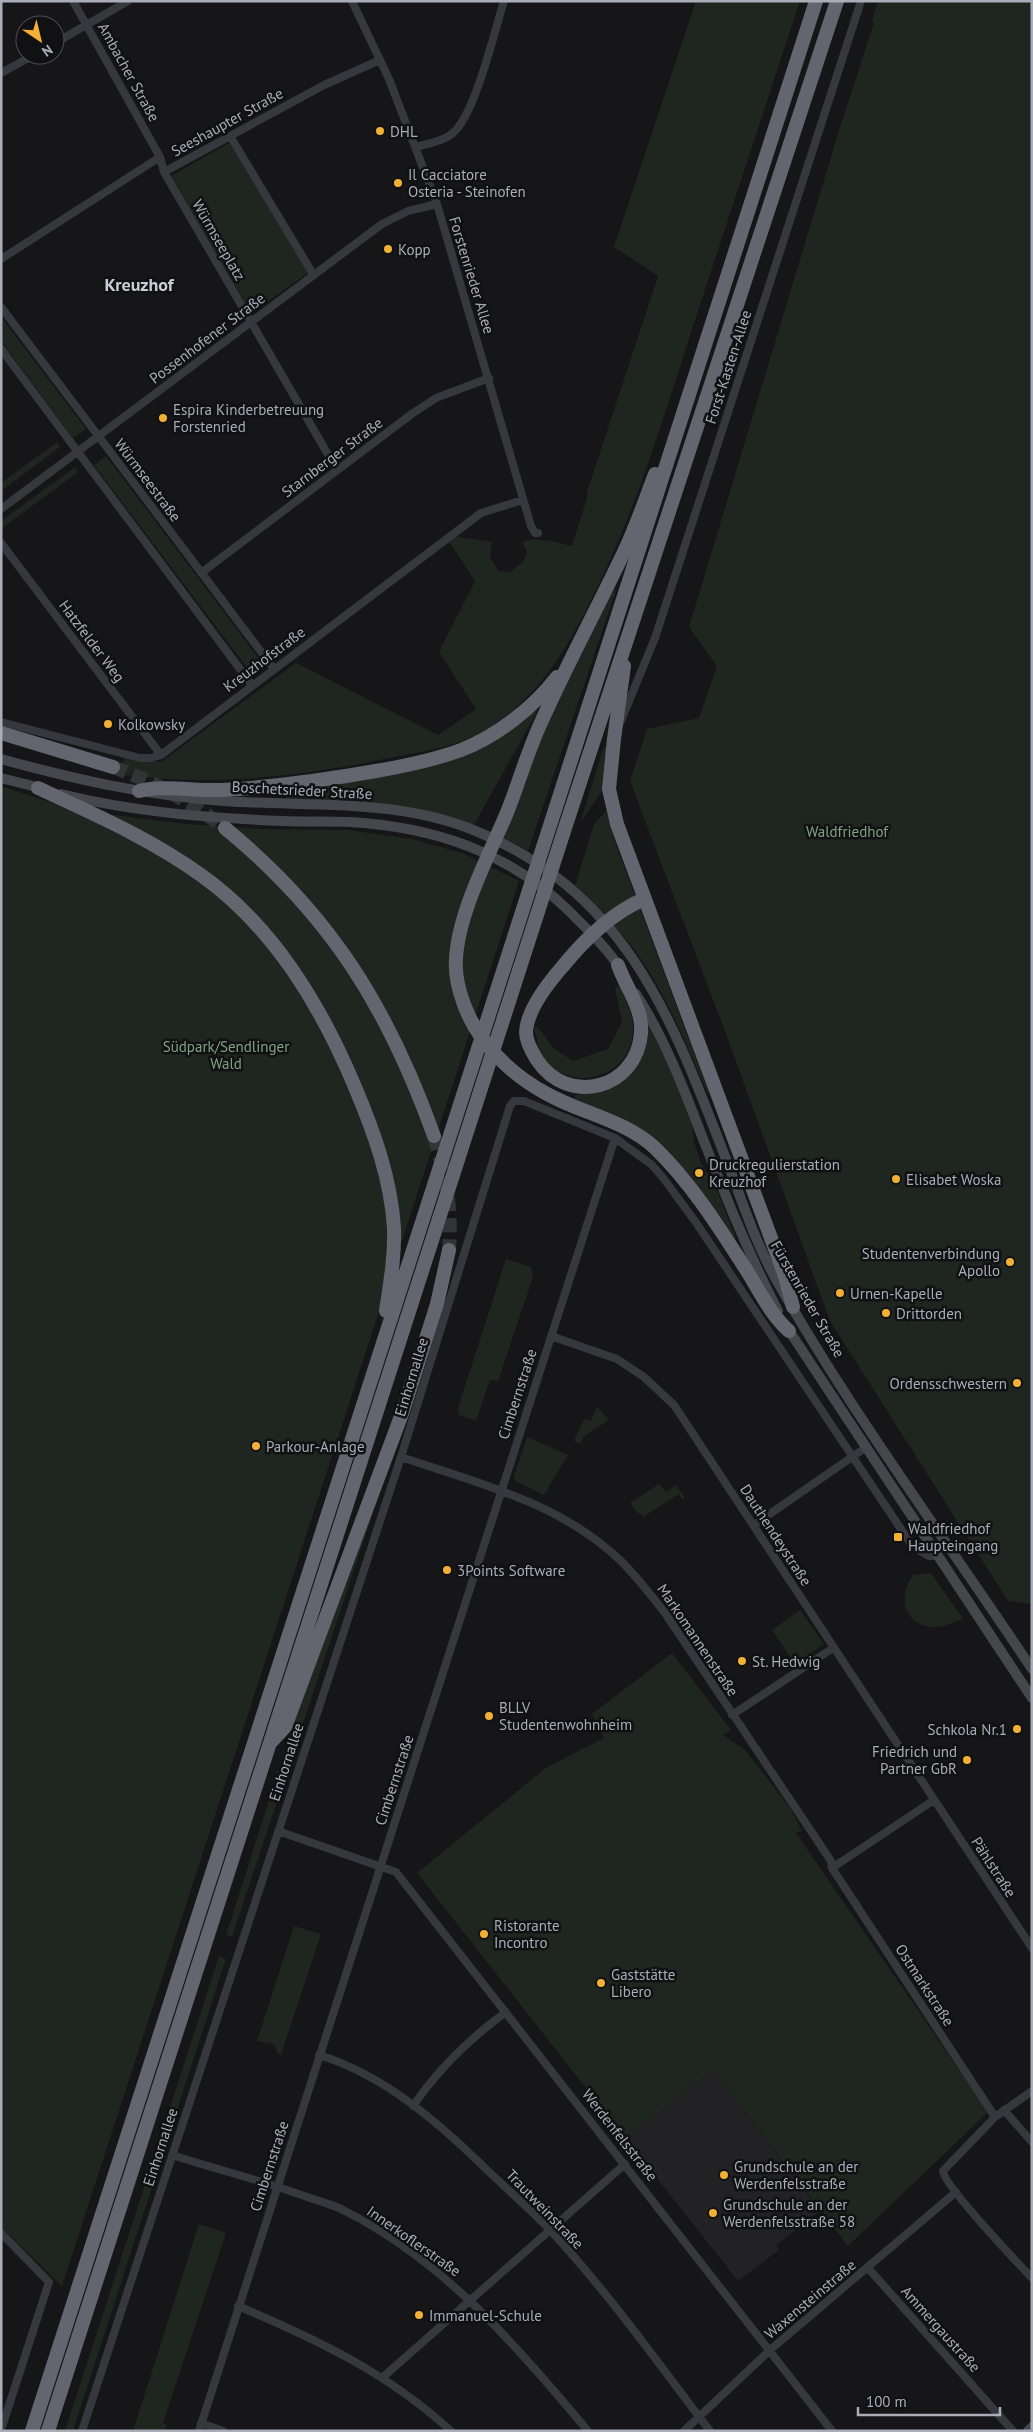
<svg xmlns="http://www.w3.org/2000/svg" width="1033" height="2432" font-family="'PT Sans',sans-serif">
<rect width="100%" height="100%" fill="#161618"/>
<path fill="#222225" d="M713 2070 820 2211 776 2245 779 2250 738 2281 626 2139Z"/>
<path fill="#1e261f" d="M696 1H800C766 104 732 208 698 311 668 403 641 496 599 584 573 638 545 690 495 724 464 746 430 750 394 757 303 776 210 788 118 774L125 757 161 762 296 663 438 735 476 709 439 652 475 581 448 540 454 536 492 542 490 557 499 571 510 572 523 562 527 552 522 542C540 536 554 542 572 546L587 498V492L658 276 614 247Z
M878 1H1032V1604L1008 1601 830 1321 726 1034 630 781 647 729 699 718 717 666 689 627 841 124 874 23 872 22Z
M229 143 308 273 251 313 171 176Z
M1 317 86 429 73 438 1 341Z
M57 442 60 447 1 491V483Z
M106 456 263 664 251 673 94 465Z
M75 467 78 472 1 529V521Z
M613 588 616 590 528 851 492 832Z
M532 710H538L474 825C408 805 354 801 285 800L288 789 407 771Z
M604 746 607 747 602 791 580 823Z
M1 786 74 810 186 824 261 829 348 830 412 839 462 853 519 881 62 2286 1 2227Z
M606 811 615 842 709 1093 708 1094C690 1053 673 1011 650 973 631 940 602 913 575 886L594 824Z
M620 985C625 999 633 1013 633 1029 634 1077 570 1096 543 1057 538 1050 537 1037 534 1028L538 1027 553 1048 573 1061 608 1049 622 1022 615 988Z
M648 1024 676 1081 692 1124 694 1142 701 1163 715 1186 736 1238 732 1239 624 1120 575 1099V1095L601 1091 624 1080 643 1056Z
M506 1259 531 1267 533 1277 498 1381 490 1380 476 1421 459 1415 458 1408Z
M597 1406 609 1420 583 1437 580 1444 574 1441 584 1419 591 1421Z
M527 1437 568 1455 544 1495 515 1481 514 1476Z
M659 1484 666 1492 676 1485 685 1498 682 1499 679 1494 643 1517 640 1513 638 1514 630 1503Z
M382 1486 232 1937 226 1935 300 1703Z
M931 1573 963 1619C953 1623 936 1630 925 1626 901 1619 900 1592 913 1575Z
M800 1610 824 1644 795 1664 772 1630Z
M672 1653 731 1730 723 1735 745 1750 790 1808 802 1831 796 1833 988 2112 848 2246 713 2070 626 2139 417 1873 547 1767 604 1738 592 1714Z
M294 1926 321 1934 281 2055 277 2053 274 2044 257 2041Z
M219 1956 226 1959 73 2431H65Z
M199 2224 226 2233 163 2423 167 2425 165 2431H133Z"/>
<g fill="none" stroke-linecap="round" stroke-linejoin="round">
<path stroke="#333438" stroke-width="14" stroke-dasharray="14 7" stroke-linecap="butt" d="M113 767C156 783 188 800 225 828
M434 1136C446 1179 452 1205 449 1250"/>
<path stroke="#37383d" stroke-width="8" d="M73 1 160 157 164 172 337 470
M352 1 389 79 437 204 531 526 535 533H538
M55 43 128 1
M1 73 34 55
M230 136 313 274
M416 147C429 143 446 141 455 131 476 110 494 33 504 1
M164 172 324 85 380 60
M1 259 160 157
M1 307 274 669
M1 349 252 685
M1 509 382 224 408 211 437 204
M1 543 161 755
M201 573 413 413 436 398 489 378
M1 722 140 758H151L161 755 481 513 523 500
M620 723 655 638 861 1
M551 1336 617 1359 644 1377 674 1405 1032 1948
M401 1457C478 1483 561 1503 621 1561 637 1577 651 1595 665 1613L831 1861 832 1868 995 2117
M754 1525 865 1448
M732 1715 833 1648
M278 1831 396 1872 832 2431
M832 1868 934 1800
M319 2055C384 2075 438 2122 486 2169 507 2189 529 2208 549 2229 608 2292 658 2363 710 2431
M1032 2091 995 2117 943 2171C944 2186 1017 2262 1032 2278
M413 2106C439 2068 469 2039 506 2012
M1004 2110 1032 2142
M172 2155C218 2170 265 2181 310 2198 322 2202 334 2205 345 2211 444 2261 518 2347 588 2431
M1 2233 49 2282 1 2430
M868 2268 1013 2431
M238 2306C316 2339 388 2373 451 2431
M383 2377 625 2164
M201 2423 223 2431
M82 2431 401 1457 510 1106 514 1101H524L615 1138 652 1165 664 1179 697 1224 913 1547 929 1556H937
M199 2431 615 1138
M684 2431 770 2350 956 2192"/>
<path stroke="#45474d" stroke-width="10" d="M1 759C74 779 148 796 224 801 305 807 393 798 471 829 631 893 674 1025 731 1172 745 1210 758 1248 778 1283 854 1417 947 1541 1032 1669
M1 778 45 789
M61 794C133 812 208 818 282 821 305 822 328 821 350 822 435 827 508 852 569 911 588 930 607 948 622 971
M636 994C665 1039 684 1089 703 1139 726 1197 749 1255 778 1311
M786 1326 1032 1698
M1028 2431 1032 2427"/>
<path stroke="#63666e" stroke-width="14" d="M655 474C645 500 636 527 624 552 596 611 565 668 539 727 526 756 518 786 506 815 488 857 458 914 456 959 454 986 468 1021 485 1042 502 1064 524 1082 549 1095 584 1114 627 1121 656 1149 692 1184 720 1229 747 1271 760 1292 771 1315 789 1331
M624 666 614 739 609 789 617 824 784 1273 793 1307
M1 733 113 767
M38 788C94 814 151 839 201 875 274 927 321 1006 355 1087 374 1132 391 1179 394 1228 395 1256 390 1284 386 1311
M139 791C163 785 195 791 222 790 274 787 325 780 376 771 405 766 434 760 461 750 497 736 533 708 557 677
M225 828C331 915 388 1008 434 1136
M618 965C626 988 643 1008 641 1033 637 1089 568 1107 537 1060 532 1052 526 1041 526 1032 527 1010 549 982 563 966 585 939 612 913 644 899
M271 1742 285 1727 403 1411 437 1304 449 1250
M32 2431 816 1
M48 2431 564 831 837 1"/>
</g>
<g fill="#f2b134" stroke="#111113" stroke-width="2">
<circle cx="380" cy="131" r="5"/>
<circle cx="398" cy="183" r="5"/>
<circle cx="388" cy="249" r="5"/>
<circle cx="163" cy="418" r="5"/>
<circle cx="108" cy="724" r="5"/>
<circle cx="699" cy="1173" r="5"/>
<circle cx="896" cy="1179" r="5"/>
<circle cx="1010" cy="1262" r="5"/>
<circle cx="840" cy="1293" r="5"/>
<circle cx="886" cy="1313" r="5"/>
<circle cx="1017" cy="1383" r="5"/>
<circle cx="256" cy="1446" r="5"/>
<rect x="893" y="1532" width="10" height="10" rx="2.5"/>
<circle cx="447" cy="1570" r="5"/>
<circle cx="742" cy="1661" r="5"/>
<circle cx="489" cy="1716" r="5"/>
<circle cx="1017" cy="1729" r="5"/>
<circle cx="967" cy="1760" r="5"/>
<circle cx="484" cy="1934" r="5"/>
<circle cx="601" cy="1983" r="5"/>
<circle cx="724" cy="2175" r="5"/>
<circle cx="713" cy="2213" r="5"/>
<circle cx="419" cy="2315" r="5"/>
</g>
<g text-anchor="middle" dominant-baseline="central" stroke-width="5" stroke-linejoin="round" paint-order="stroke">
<g font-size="15" fill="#a8adb8" stroke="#111113">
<text transform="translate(129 72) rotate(61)">Ambacher Straße</text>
<text transform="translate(227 122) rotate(-29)">Seeshaupter Straße</text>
<text transform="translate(219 240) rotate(60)">Würmseeplatz</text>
<text transform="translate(472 275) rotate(73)">Forstenrieder Allee</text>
<text transform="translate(207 338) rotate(-37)">Possenhofener Straße</text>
<text transform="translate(728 367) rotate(-72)">Forst-Kasten-Allee</text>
<text transform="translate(332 457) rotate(-37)">Starnberger Straße</text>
<text transform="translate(148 480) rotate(53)">Würmseestraße</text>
<text transform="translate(92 641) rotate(53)">Hatzfelder Weg</text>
<text transform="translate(264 659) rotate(-37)">Kreuzhofstraße</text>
<text transform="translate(302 790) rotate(3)">Boschetsrieder Straße</text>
<text transform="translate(808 1299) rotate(60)">Fürstenrieder Straße</text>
<text transform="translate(411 1377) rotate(-73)">Einhornallee</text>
<text transform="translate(517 1394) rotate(-72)">Cimbernstraße</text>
<text transform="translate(776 1535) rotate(57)">Dauthendeystraße</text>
<text transform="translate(698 1640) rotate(56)">Markomannenstraße</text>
<text transform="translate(286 1762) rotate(-72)">Einhornallee</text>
<text transform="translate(394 1780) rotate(-72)">Cimbernstraße</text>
<text transform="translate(994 1867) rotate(57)">Pählstraße</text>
<text transform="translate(925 1985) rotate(57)">Ostmarkstraße</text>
<text transform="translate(620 2135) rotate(52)">Werdenfelsstraße</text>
<text transform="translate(160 2147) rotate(-72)">Einhornallee</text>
<text transform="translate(269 2166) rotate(-72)">Cimbernstraße</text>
<text transform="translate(545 2209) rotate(46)">Trautweinstraße</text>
<text transform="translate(414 2241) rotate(35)">Innerkoflerstraße</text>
<text transform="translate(810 2299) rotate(-40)">Waxensteinstraße</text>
<text transform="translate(941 2329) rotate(48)">Ammergaustraße</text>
</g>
<g font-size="15" fill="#a8adb8" stroke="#111113" text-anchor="start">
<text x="390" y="131">DHL</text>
<text x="408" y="174">Il Cacciatore<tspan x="408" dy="17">Osteria - Steinofen</tspan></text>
<text x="398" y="249">Kopp</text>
<text x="173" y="409">Espira Kinderbetreuung<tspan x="173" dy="17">Forstenried</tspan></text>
<text x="118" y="724">Kolkowsky</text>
<text x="709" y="1164">Druckregulierstation<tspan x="709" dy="17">Kreuzhof</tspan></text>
<text x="906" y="1179">Elisabet Woska</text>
<text x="1000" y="1253" text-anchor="end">Studentenverbindung<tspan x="1000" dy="17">Apollo</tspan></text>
<text x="850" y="1293">Urnen-Kapelle</text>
<text x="896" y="1313">Drittorden</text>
<text x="1007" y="1383" text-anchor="end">Ordensschwestern</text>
<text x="266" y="1446">Parkour-Anlage</text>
<text x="908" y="1528">Waldfriedhof<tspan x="908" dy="17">Haupteingang</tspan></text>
<text x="457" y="1570">3Points Software</text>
<text x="752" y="1661">St. Hedwig</text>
<text x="499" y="1707">BLLV<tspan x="499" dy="17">Studentenwohnheim</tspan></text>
<text x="1007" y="1729" text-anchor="end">Schkola Nr.1</text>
<text x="957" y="1751" text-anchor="end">Friedrich und<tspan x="957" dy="17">Partner GbR</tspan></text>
<text x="494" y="1925">Ristorante<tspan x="494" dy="17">Incontro</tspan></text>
<text x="611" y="1974">Gaststätte<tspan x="611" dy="17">Libero</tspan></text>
<text x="734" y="2166">Grundschule an der<tspan x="734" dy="17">Werdenfelsstraße</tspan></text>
<text x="723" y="2204">Grundschule an der<tspan x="723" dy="17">Werdenfelsstraße 58</tspan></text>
<text x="429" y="2315">Immanuel-Schule</text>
</g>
<g font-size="15" fill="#7fa381" stroke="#111113">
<text x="847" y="831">Waldfriedhof</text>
<text x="226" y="1046">Südpark/Sendlinger<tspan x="226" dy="17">Wald</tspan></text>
</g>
<g font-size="18" font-weight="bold" fill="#c9ccd4" stroke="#111113">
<text x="139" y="284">Kreuzhof</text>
</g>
</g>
<rect width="1033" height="2432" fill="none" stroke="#a8adb8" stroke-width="5"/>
<g transform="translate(40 40) rotate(145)"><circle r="24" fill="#111113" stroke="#4d4f55"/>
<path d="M0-4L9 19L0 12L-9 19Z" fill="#f2b134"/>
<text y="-8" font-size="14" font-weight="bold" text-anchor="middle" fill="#a8adb8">N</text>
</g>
<path d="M858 2407v8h142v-8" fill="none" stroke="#a8adb8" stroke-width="2.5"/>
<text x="866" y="2407" font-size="15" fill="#a8adb8" stroke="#111113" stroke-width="4" paint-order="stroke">100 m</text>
</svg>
